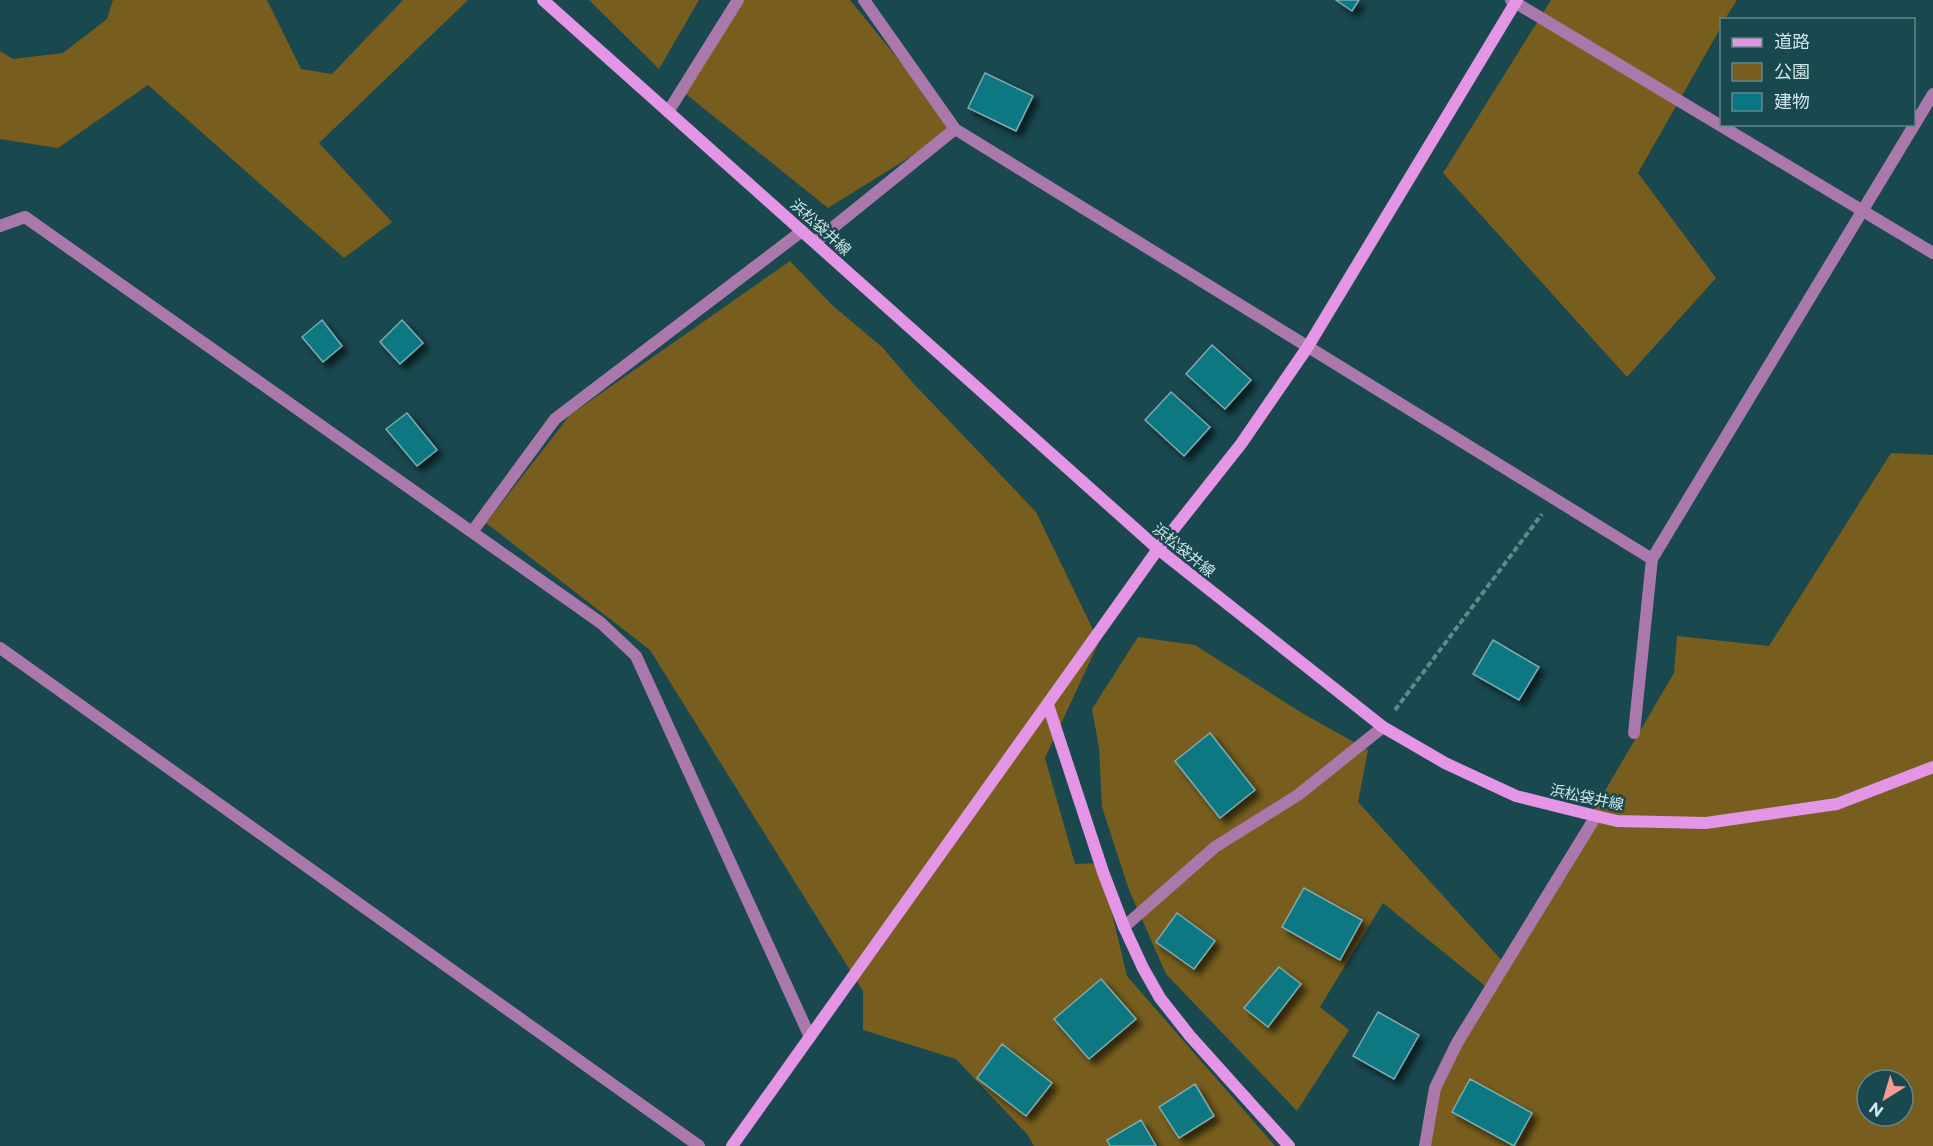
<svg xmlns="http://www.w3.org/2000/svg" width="1933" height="1146" font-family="Montserrat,'Noto Sans JP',sans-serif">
<defs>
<filter id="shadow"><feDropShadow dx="5.5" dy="5.5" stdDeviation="3" flood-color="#0009"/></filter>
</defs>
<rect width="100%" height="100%" fill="#19484e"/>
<path fill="#785e1e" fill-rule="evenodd" d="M113 0H267L301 69 332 74 403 0H468L319 143 392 222 344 258 148 85 58 148 0 139V51L13 59 63 53 107 19Z
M589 0H699L659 69Z
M738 0H850L955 129 828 208 682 91Z
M1551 0H1737L1725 19 1722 20 1721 27 1638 173 1716 278 1627 377 1443 173Z
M790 261 832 305 882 347 913 383 1036 512 1099 642 1045 758 1075 864 1100 863 1127 976 1275 1146H1034L1027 1134 956 1059 863 1030V991L650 650 486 523 570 415Z
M1891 453 1933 455V1146H1425L1435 1088 1489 989 1383 903 1320 1007 1349 1030 1297 1111 1166 974 1129 890 1102 807 1099 748 1092 709 1138 637 1195 645 1302 713 1368 750 1358 802 1504 963 1674 673 1677 636 1769 646ZM1867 1080H1903V1116H1867Z"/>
<path fill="#087782" stroke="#7cabb1" stroke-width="1.5" filter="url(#shadow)" d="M1336 0H1359L1352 11Z
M985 73 1033 96 1016 131 968 108Z
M322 320 342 346 323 362 302 337Z
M402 320 423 343 400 364 380 342Z
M1212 345 1251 380 1225 409 1186 374Z
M1171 392 1210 427 1184 456 1145 420Z
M407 413 437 450 417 466 386 429Z
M1493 640 1539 667 1519 700 1473 674Z
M1210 733 1255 790 1220 818 1175 761Z
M1304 888 1362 920 1340 960 1282 927Z
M1177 913 1215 941 1194 969 1156 942Z
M1279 967 1301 984 1268 1027 1244 1008Z
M1101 979 1136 1019 1089 1059 1054 1019Z
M1378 1012 1419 1035 1394 1079 1353 1056Z
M1002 1044 1052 1083 1026 1116 977 1078Z
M1470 1079 1532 1113 1514 1146 1452 1112Z
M1195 1084 1214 1116 1179 1138 1159 1107Z
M1141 1120 1156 1146H1110L1107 1140Z"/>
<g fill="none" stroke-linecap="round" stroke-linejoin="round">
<path stroke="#62878c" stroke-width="4" stroke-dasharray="6 3" stroke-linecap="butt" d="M1395 710 1542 514"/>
<path stroke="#aa78aa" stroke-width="12" d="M864 0 955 129 1652 559
M1511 0 1933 253
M668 112 738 0
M0 226 25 217 601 623 636 656 810 1037
M815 242 955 129
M472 532 555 419 802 231
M0 648 699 1146
M1634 733 1652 559 1933 94
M1124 927 1215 847 1298 795 1383 727
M1425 1146 1435 1088 1457 1043 1596 816"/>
<path stroke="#e595e5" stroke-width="12" d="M543 0 1158 549 1383 727 1445 763 1516 796 1596 816 1617 821 1706 823 1837 804 1933 767
M1048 705 1103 872 1124 927 1143 968 1160 998 1190 1036 1289 1146
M732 1146 1158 549 1241 444 1307 348 1517 0"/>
</g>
<g text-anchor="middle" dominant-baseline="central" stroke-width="5" stroke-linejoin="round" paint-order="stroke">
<g font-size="15" fill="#cee5e9" stroke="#19484e">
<text transform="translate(821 227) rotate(42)">浜松袋井線</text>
<text transform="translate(1184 550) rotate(39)">浜松袋井線</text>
<text transform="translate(1587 797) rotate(12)">浜松袋井線</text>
</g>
</g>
<rect x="1720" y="18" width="195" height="108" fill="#19484e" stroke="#61878c" stroke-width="1.5"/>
<rect x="1732" y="38" width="30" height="9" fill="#e595e5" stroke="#61878c" stroke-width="1.5"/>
<text x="1774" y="48" font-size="18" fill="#cee5e9">道路</text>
<rect x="1732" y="63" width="30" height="18" fill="#785e1e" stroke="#61878c" stroke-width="1.5"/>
<text x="1774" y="78" font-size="18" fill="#cee5e9">公園</text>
<rect x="1732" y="93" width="30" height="18" fill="#087782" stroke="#61878c" stroke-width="1.5"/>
<text x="1774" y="108" font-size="18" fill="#cee5e9">建物</text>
<g transform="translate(1885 1098) rotate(217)"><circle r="28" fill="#19484e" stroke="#61878c" stroke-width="1.5"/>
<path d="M0-4.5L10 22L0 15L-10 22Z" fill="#f59c92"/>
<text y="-9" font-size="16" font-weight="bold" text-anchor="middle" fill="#cee5e9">N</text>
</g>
</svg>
